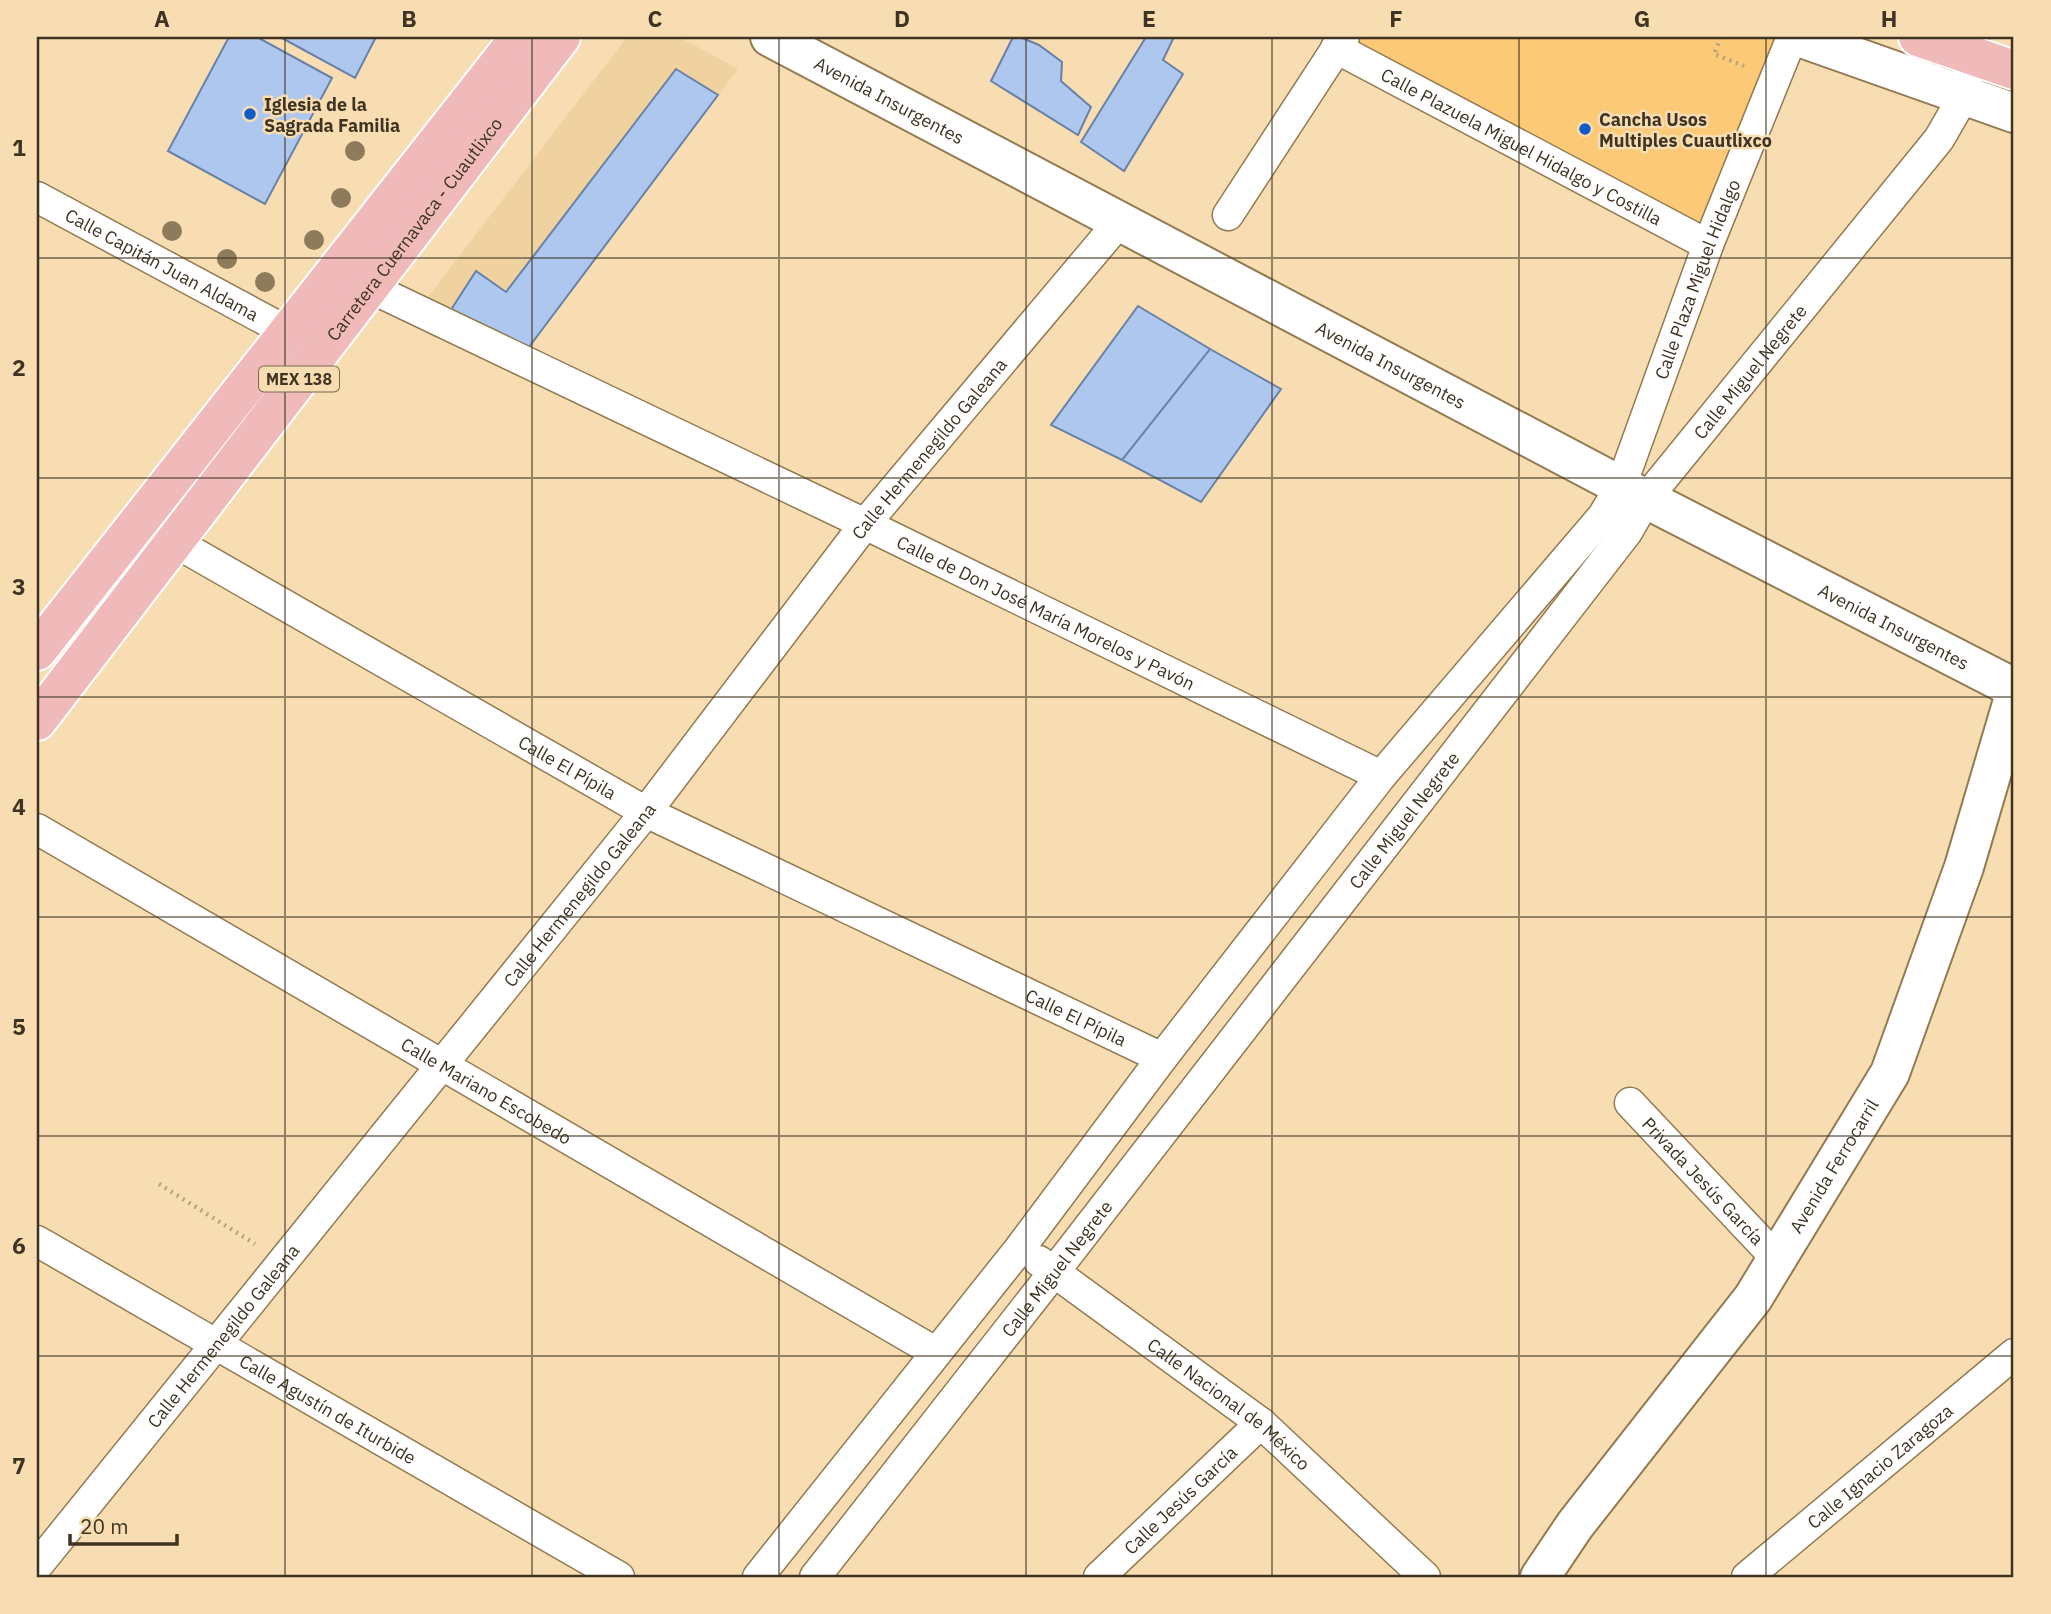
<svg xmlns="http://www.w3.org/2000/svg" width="2051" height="1614" font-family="'IBM Plex Sans',sans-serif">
<rect width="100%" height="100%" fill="#f8ddb2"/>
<path fill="#f0d2a0" d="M627 37H679L738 69 526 351 428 297Z"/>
<path fill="#fcca76" d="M1344 37H1792L1708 245Z"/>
<path fill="#adc7ef" stroke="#6981a6" stroke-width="2" d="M229 37H257L332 78 265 204 168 151Z
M280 37H376L355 78Z
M1013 37H1020L1039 45 1062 62 1061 81 1091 107 1078 135 991 81Z
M1146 37H1174L1163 60 1183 74 1124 171 1081 142Z
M676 69 718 95 526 351 447 316 476 271 506 292Z
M1138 306 1210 349 1122 460 1051 425Z
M1210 349 1281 389 1201 502 1122 460Z"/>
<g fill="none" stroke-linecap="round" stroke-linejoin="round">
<defs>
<g id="minor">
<path id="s1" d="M1336 48 1708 245"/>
<path id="s2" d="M37 197 286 331"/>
<path d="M1228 215 1344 37"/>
<path id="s3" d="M369 287 865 524 1381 776"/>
<path id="s4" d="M138 521 646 812 1162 1058"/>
<path id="s5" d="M37 829 935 1352"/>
<path id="s6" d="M1630 1103 1777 1259"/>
<path id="s7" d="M37 1241 619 1577"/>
<path id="s8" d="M1039 1261 1261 1423 1425 1577"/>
<path id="s9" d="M37 1566 646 812 865 524 1120 221"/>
<path id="s10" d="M758 1577 1020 1248 1162 1058 1381 776 1603 516 1621 486 1708 245 1792 37"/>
<path id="s11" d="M815 1577 1054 1272 1627 532 1646 499 1939 139 1965 94 1974 37"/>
<path id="s12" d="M1099 1577 1261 1423"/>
<path id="s13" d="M1747 1577 2014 1354"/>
</g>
<g id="tertiary">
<path id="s14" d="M770 37 1621 486 2014 688"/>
<path d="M1799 37 2014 113"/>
<path id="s15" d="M1540 1577 1575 1525 1753 1298 1890 1073 1964 867 2014 697"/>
</g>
<g id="primary">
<path d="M1918 37 2014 70"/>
<path d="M37 651 520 37"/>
<path id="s16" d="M37 721 561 37"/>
</g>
</defs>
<use href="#minor" stroke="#927a52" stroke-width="33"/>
<use href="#tertiary" stroke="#927a52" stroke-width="42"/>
<use href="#primary" stroke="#fff" stroke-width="42"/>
<path stroke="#b6a17f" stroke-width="4.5" stroke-dasharray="2 5" stroke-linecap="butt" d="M1721 37 1714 54 1744 66
M159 1184 255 1244"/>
<use href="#minor" stroke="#fff" stroke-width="30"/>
<use href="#tertiary" stroke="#fff" stroke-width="38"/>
<use href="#primary" stroke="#f0babb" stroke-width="38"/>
</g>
<g fill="#8e7b5c">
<circle cx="355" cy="151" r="10"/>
<circle cx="341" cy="198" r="10"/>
<circle cx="172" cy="231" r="10"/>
<circle cx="314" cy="240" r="10"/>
<circle cx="227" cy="259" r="10"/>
<circle cx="265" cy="282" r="10"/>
</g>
<path fill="none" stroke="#3f3423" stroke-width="2" stroke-opacity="0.55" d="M285 37V1577M532 37V1577M779 37V1577M1026 37V1577M1272 37V1577M1519 37V1577M1766 37V1577M37 258H2014M37 478H2014M37 697H2014M37 917H2014M37 1136H2014M37 1356H2014"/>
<g fill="#115bc6" stroke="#f8ddb2" stroke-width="2.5">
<circle cx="250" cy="114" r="7"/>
<circle cx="1585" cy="129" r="7"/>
</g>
<g text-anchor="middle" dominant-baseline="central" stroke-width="5" stroke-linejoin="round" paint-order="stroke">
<rect fill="#f8ddb2" stroke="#76674e" stroke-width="2" x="259" y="366.5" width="80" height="25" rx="5"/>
<g font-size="16" font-weight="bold" fill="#3f3423">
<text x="299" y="379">MEX 138</text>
</g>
<g font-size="18" fill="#3f3423" stroke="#f8ddb2">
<text stroke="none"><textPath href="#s14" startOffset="135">Avenida Insurgentes</textPath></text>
<text stroke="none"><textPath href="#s1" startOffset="210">Calle Plazuela Miguel Hidalgo y Costilla</textPath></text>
<text stroke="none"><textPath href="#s16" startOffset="620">Carretera Cuernavaca - Cuautlixco</textPath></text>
<text stroke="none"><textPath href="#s2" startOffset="142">Calle Capitán Juan Aldama</textPath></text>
<text stroke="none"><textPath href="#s10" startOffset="1612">Calle Plaza Miguel Hidalgo</textPath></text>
<text stroke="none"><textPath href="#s14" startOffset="702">Avenida Insurgentes</textPath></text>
<text stroke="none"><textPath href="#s11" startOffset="1526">Calle Miguel Negrete</textPath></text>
<text stroke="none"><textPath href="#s9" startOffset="1430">Calle Hermenegildo Galeana</textPath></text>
<text stroke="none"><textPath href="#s3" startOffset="751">Calle de Don José María Morelos y Pavón</textPath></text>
<text stroke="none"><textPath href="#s14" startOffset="1269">Avenida Insurgentes</textPath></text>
<text stroke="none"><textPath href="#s4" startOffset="495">Calle El Pípila</textPath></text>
<text stroke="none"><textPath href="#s11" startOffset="959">Calle Miguel Negrete</textPath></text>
<text stroke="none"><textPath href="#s9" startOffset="863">Calle Hermenegildo Galeana</textPath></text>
<text stroke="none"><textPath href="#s4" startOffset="1062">Calle El Pípila</textPath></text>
<text stroke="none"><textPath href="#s5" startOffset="520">Calle Mariano Escobedo</textPath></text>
<text stroke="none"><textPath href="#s15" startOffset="506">Avenida Ferrocarril</textPath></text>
<text stroke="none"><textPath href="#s6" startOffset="107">Privada Jesús García</textPath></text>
<text stroke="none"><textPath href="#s11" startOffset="392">Calle Miguel Negrete</textPath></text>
<text stroke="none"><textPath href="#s9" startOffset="296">Calle Hermenegildo Galeana</textPath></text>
<text stroke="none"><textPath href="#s8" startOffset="238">Calle Nacional de México</textPath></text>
<text stroke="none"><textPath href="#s7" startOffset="336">Calle Agustín de Iturbide</textPath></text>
<text stroke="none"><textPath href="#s13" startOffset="173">Calle Ignacio Zaragoza</textPath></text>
<text stroke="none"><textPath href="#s12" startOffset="112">Calle Jesús García</textPath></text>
</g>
<g font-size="18" font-weight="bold" fill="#3f3423" stroke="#f8ddb2" text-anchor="start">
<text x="264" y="104">Iglesia de la<tspan x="264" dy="21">Sagrada Familia</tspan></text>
<text x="1599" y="119">Cancha Usos<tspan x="1599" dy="21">Multiples Cuautlixco</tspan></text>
</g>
</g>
<rect width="2051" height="1614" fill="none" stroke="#f8ddb2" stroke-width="77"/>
<path d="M70 1534v10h107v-10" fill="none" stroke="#3f3423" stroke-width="3.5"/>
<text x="80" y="1534" font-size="21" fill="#3f3423" stroke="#f8ddb2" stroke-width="5" paint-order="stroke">20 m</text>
<rect x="38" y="38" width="1974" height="1538" fill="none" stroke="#3f3423" stroke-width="2.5"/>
<g font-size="23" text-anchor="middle" font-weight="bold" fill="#3f3423">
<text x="162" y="27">A</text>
<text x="409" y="27">B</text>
<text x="655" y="27">C</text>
<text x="902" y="27">D</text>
<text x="1149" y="27">E</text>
<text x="1396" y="27">F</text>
<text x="1642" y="27">G</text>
<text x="1889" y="27">H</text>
<text x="19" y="156">1</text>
<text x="19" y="376">2</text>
<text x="19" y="595">3</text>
<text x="19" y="815">4</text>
<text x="19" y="1035">5</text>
<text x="19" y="1254">6</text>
<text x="19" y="1474">7</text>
</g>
</svg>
